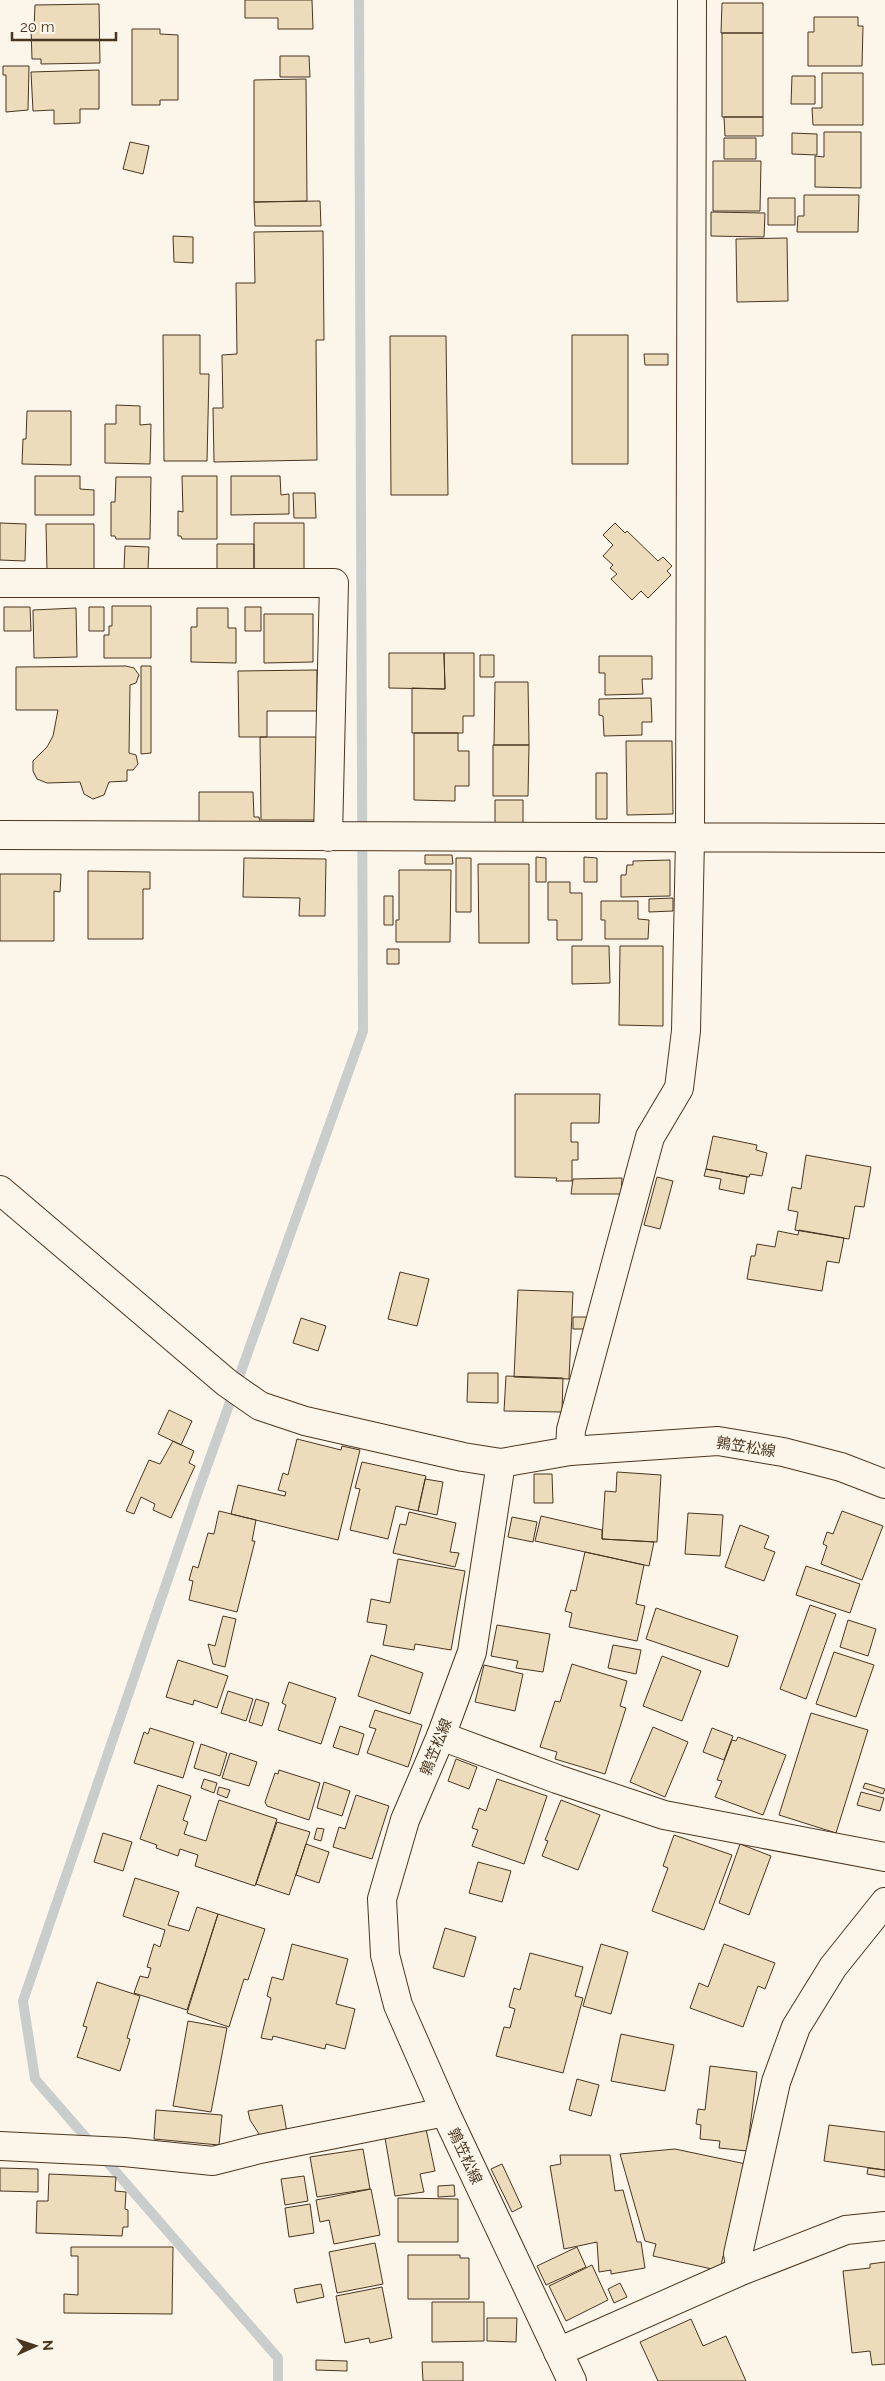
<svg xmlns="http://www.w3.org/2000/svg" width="885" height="2381" font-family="Raleway,'Noto Sans JP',sans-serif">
<rect width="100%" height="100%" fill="#fbf6e9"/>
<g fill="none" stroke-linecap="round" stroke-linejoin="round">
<path stroke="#c9cecd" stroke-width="10" d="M278 2381V2358L35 2079 23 2001 196 1497 363 1031 359 0"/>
</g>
<path fill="#ecdcbc" stroke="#4a3520" d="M245 0H312L313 29H278V18H245Z
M722 3H763V33H721Z
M99 4 100 63 41 64V59H32L31 28H34L35 5Z
M814 17H858V26H863L862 66H808V32H814Z
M132 29H160V34L178 35V100H160V105H132Z
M722 33H763V117H722Z
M280 56H309L310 77H280Z
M3 66H29L28 110 6 112V75H3Z
M99 70V109H80V123L54 124V110L33 111 31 72Z
M822 73H863V125H813L812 108H822Z
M792 76H815V104H791Z
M306 79 307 201 254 202V80Z
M724 117H763V136H725Z
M824 132H861V188L815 187V156L824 157Z
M792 133 817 134V155L792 154Z
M724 138H756V159H724Z
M130 142 149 146 143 174 123 169Z
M713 161H761L760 211H713Z
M804 195H859L858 232H797L798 216H804Z
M768 198H795V225H768Z
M320 201 321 226H255L254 202Z
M711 212 765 213 764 237 711 236Z
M323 231 324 340H316L317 460 214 462 213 408H223L222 355 237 354 236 283H255L254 232Z
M173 236 193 237V263L174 262Z
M787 238 788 301 737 302 736 239Z
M163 335H200V374H209L207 461H164Z
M572 335H628V464H572Z
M390 336H446L448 495H391Z
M644 354H668V365H645Z
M116 405 140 406V425L151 424 150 464 105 463V424H116Z
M27 411H71V465L22 464 23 439H26Z
M35 476H80V489L94 490V515H35Z
M182 476H217V539H182L181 536H178V511L183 512Z
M231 476H280L281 495 289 494V514L231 515Z
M116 477H151L150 539H116L115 536H111V502H115Z
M293 493H315L316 518H294Z
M0 523 26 524 25 561 0 560Z
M254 523H304V569L254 570Z
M615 523 625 533 627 531 658 561 663 557 672 566 667 571 671 575 648 598 641 591 632 600 611 579 617 574 610 568 613 565 603 556 613 545 603 535Z
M46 524H94V571H47Z
M217 544H254V570H217Z
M125 546 149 547 148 569H124Z
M112 606H151V658H104V635H109V626H112Z
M4 607H30L31 631H4Z
M89 607H104V631H89Z
M245 607H261V631H245Z
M76 608 77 657 34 658 33 610Z
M197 608H228V628H236V663L191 662V627H197Z
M264 614H313V662L264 663Z
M389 653H444L445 689 389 688Z
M444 653H474V716H463V733H412V688L445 689Z
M480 655H494V677H480Z
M599 656H652V679H642L643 694 605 695V673H599Z
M126 666 134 668 139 675 136 683 130 685 129 753 136 755 138 764 133 770H127V781L109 782 104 795 93 799 84 794 80 782 47 783 37 779 33 771V761L47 747 53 736 58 710H16V667Z
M141 666H151V753L141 754Z
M317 670V711H267V737H239L238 671Z
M495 682H528L529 745H494Z
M651 698 652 722H642V735L604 736 603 716 599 715V699Z
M414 733H458V751H469V786H455V801L414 800Z
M260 737H326L327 771H316V820H261Z
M626 741H672L673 814 627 815Z
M493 745H529L528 796H493Z
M596 773H607V819H596Z
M199 792H253L254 817H259L260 822 199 823Z
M495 800H523V823H495Z
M425 855H452L453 864H425Z
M536 857 546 858V882H536Z
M584 857 597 858V882H584Z
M244 858 326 859 325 916H299L300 898 243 897Z
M456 858H471V912H456Z
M670 860V896L621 897V875H626L627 865H633V861Z
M478 864H529V943H479Z
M399 870H451L450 942H396V920H399Z
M88 871 150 872V889H143V939H88Z
M0 874H61L60 892 54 891V941H0Z
M548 882H570V893H582V940H557V920H548Z
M384 896H393V925H384Z
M673 898V911L649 912V899Z
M601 901H638V919L649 920 648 939H605V920H601Z
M572 946H609L610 983 572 984Z
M620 946H663V1026L619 1025Z
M387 949H399V964H387Z
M515 1094H600L599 1123H571V1142H578V1160H572V1181H556L557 1178 515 1177Z
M713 1136 757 1145 756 1150 767 1153 762 1176 750 1174 749 1177 706 1169Z
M806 1155 871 1167 864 1207 855 1206 849 1239 795 1230 798 1212 788 1210 792 1187 801 1189Z
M706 1169 747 1177 744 1194 719 1189 721 1179 704 1176Z
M657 1177 673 1181 660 1229 644 1225Z
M622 1178 621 1194H571L573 1179Z
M799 1230 844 1238 839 1263 827 1261 822 1291 747 1279 751 1256H755L757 1244 775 1247 778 1231 798 1235Z
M400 1272 429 1279 417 1326 388 1319Z
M518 1290 573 1292 569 1379 514 1377Z
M573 1317H587V1329H573Z
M301 1318 326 1326 318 1351 293 1343Z
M468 1373H498V1403L467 1402Z
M506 1376 563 1378 562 1412 504 1411Z
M169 1410 192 1421 181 1445 158 1434Z
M297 1439 341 1450 342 1446 360 1450 338 1540 231 1514 238 1485 285 1496 286 1492 278 1490 283 1473 288 1475Z
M173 1441 194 1451 189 1463 195 1466 171 1518 153 1510 155 1504 141 1497 134 1514 126 1511 149 1460 160 1464Z
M362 1462 426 1476 418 1511 396 1506 388 1539 350 1530 360 1489 355 1488Z
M617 1472 661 1475 657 1542 602 1539 605 1491 616 1492Z
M534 1474H552L553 1503H534Z
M425 1479 443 1482 437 1515 418 1511Z
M219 1511 256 1520 252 1541H255L237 1612 189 1600 193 1581 189 1580 193 1566 198 1568 208 1533 214 1534Z
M842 1511 883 1526 862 1580 821 1564 827 1546 823 1544 827 1532 833 1534Z
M409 1512 456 1523 450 1552 459 1553 455 1567 393 1553 400 1524 406 1525Z
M688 1513 723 1515 720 1556 685 1554Z
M541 1516 602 1530V1539L654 1542 649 1566 535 1541Z
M512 1517 537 1522 533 1542 508 1537Z
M740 1525 769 1536 764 1548 775 1552 764 1581 725 1567Z
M585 1552 644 1565 636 1604 645 1606 637 1641 569 1627 572 1613 565 1611 571 1590 576 1591Z
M398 1559 465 1571 451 1650 415 1644 414 1650 383 1645 387 1625 367 1622 371 1599 390 1603Z
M806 1566 860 1584 850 1613 796 1595Z
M810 1605 836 1614 806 1699 780 1689Z
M656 1608 738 1636 728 1667 646 1639Z
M223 1616 236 1619 225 1667 213 1664 208 1644 215 1646Z
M848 1620 876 1629 868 1656 840 1647Z
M497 1625 550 1634 543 1672 516 1668 518 1661 491 1656Z
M613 1645 641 1650 636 1674 608 1668Z
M834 1652 874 1665 856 1717 816 1704Z
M371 1655 423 1673 410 1714 358 1696Z
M662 1656 701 1671 682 1721 643 1706Z
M178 1660 228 1676 217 1708 194 1700 193 1705 166 1697Z
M572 1664 627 1681 620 1706 626 1708 605 1774 555 1759 557 1752 540 1747 555 1701 560 1702Z
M484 1665 523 1674 515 1711 475 1702Z
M289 1682 336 1698 321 1744 278 1730 286 1705 282 1703Z
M228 1691 253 1699 246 1721 221 1713Z
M256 1699 269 1703 262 1726 249 1722Z
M375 1710 422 1725 408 1767 367 1753 376 1729 369 1727Z
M811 1713 868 1730 836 1833 779 1815Z
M340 1726 364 1734 358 1755 333 1747Z
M653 1727 688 1742 665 1797 630 1782Z
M150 1728 194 1742 183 1778 134 1763 144 1732 148 1734Z
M712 1728 733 1736 724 1760 703 1752Z
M738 1737 786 1755 763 1815 715 1797 722 1781 717 1780 732 1740 736 1741Z
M201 1744 227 1753 220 1776 194 1768Z
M230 1753 257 1762 249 1786 222 1778Z
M456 1759 477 1767 469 1789 448 1781Z
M279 1770 320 1783 309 1820 267 1806 265 1802 275 1773 278 1774Z
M204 1779 217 1783 214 1793 201 1788Z
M497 1779 547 1796 524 1864 472 1846 478 1830 472 1828 479 1808 486 1811Z
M324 1782 350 1791 342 1816 317 1808Z
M865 1783 885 1789 883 1794 863 1788Z
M158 1785 191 1796 183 1820 188 1822 184 1834 206 1841 219 1800 277 1819 255 1886 195 1866 198 1855 180 1849 178 1856 156 1848 157 1845 140 1839Z
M219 1787 230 1790 227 1798 217 1794Z
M861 1792 884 1798 880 1811 857 1805Z
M356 1795 389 1806 372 1859 333 1847 339 1827 345 1829Z
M561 1800 600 1815 578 1870 542 1856 548 1841 545 1840Z
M277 1822 310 1832 289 1895 256 1884Z
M317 1828 324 1829 321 1841 314 1839Z
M103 1833 132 1842 123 1871 94 1862Z
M674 1835 732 1855 704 1930 652 1911 668 1868 663 1866Z
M306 1844 329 1852 319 1883 296 1875Z
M740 1844 771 1856 749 1915 719 1903Z
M478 1862 511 1871 502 1902 469 1893Z
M135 1878 179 1892 168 1925 189 1931 197 1907 218 1914 187 2010 134 1993 140 1976 148 1978 151 1968 147 1967 154 1944 160 1947 165 1930 123 1916Z
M218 1914 265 1929 248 1980 244 1979 229 2027 187 2013Z
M445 1928 476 1937 464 1977 433 1968Z
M292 1944 348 1959 336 2004 355 2009 345 2049 326 2044 325 2049 273 2036 272 2040 261 2038 271 1998 267 1996 272 1977 283 1980Z
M601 1944 628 1952 611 2014 583 2006Z
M724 1944 775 1963 765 1989 758 1986 743 2027 690 2008 699 1983 708 1987Z
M530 1953 583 1967 575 1996 583 1998 563 2073 496 2056 504 2027 510 2028 515 2009 509 2007 514 1988 520 1990Z
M97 1982 140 1996 127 2038 130 2039 120 2071 77 2057 87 2027 83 2026Z
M188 2021 227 2028 211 2112 173 2106Z
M621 2034 674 2045 665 2091 611 2081Z
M710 2066 757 2072 747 2151 719 2148 720 2141 700 2139 701 2125 696 2124 698 2109 705 2110Z
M577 2079 599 2085 591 2116 569 2110Z
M282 2105 287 2132 261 2137 250 2120 248 2111Z
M156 2110 222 2115 219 2145 154 2139Z
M829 2125 885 2132V2170L824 2161Z
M426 2129 435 2171 420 2174 424 2192 395 2196 385 2138Z
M363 2149 370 2189 317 2197 310 2157Z
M675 2149 746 2164 727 2257 723 2256 721 2266 712 2269 653 2256 656 2244 645 2241 620 2154Z
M560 2155H610L615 2191 623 2190 637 2242H641L645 2268 611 2274V2270L599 2272 597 2242 564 2249 550 2166 561 2164Z
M502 2164 522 2207 512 2212 491 2169Z
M0 2168 38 2169V2192L0 2191Z
M868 2168 885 2170V2177L867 2174Z
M49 2174 116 2177 115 2191 126 2192 125 2209 128 2210V2227H123L122 2236 36 2233 37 2201H48Z
M304 2176 308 2201 285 2205 281 2179Z
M454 2185 455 2196 438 2197V2186Z
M371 2189 380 2235 334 2244 329 2220 320 2222 316 2200Z
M398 2198 458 2199V2242H398Z
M310 2204 314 2233 289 2237 285 2208Z
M375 2243 383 2284 337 2293 329 2252Z
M71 2247H173L172 2314 64 2313V2294L78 2295V2256H71Z
M577 2247 586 2267 546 2285 537 2266Z
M408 2255H460V2258H469V2299H408Z
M885 2262V2364L872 2365 870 2351 852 2353 843 2271 870 2268V2264Z
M592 2265 608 2300 566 2321 549 2286Z
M620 2283 627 2297 614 2303 608 2289Z
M321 2284 324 2297 297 2303 294 2289Z
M382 2287 392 2338 370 2343 369 2338 345 2343 336 2296Z
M432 2302H484V2341L432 2342Z
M487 2318H517L516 2342 487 2341Z
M691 2319 703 2346 726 2336 746 2381H658L640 2342Z
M316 2360 347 2361V2371L316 2370Z
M422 2362H463V2381H423Z"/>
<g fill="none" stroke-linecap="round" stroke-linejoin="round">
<defs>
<path id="minor" d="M0 583H334L328 837
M0 835 885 838
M0 1190 227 1383 260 1406 305 1421 463 1457 501 1463
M570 1451 571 1430 650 1137 679 1088 686 1031 690 839 692 0
M441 1736 557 1779 664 1815 885 1857
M0 2146 124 2152 213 2161 260 2149 445 2112
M741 2271 738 2254 776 2082 796 2027 833 1967 885 1902
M558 2352 741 2271 846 2230 885 2226"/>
<path id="major" d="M572 2381 445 2112 398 2005 385 1955 382 1899 405 1820 441 1736 472 1652 501 1463 570 1451 718 1441 783 1452 841 1467 885 1484"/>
</defs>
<use href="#minor" stroke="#4a3520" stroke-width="30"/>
<use href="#major" stroke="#4a3520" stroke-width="30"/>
<use href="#minor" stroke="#fbf6e9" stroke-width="28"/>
<use href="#major" stroke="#fbf6e9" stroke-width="28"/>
</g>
<g text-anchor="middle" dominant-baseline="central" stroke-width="4" stroke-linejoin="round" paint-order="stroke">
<g font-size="15" fill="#4a3520" stroke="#fbf6e9">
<text transform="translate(746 1447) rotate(9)">鶉笠松線</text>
<text transform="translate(436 1747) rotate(-68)">鶉笠松線</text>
<text transform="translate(465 2156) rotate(65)">鶉笠松線</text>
</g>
</g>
<g transform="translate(35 2346) rotate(87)" stroke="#fbf6e9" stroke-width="4" paint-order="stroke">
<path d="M0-4L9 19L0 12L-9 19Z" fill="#4a3520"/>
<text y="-8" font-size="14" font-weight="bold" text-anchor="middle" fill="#4a3520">N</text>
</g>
<path d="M12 32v8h104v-8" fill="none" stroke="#4a3520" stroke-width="2.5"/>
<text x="20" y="32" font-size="15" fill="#4a3520" stroke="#fbf6e9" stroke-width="4" paint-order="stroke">20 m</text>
</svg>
